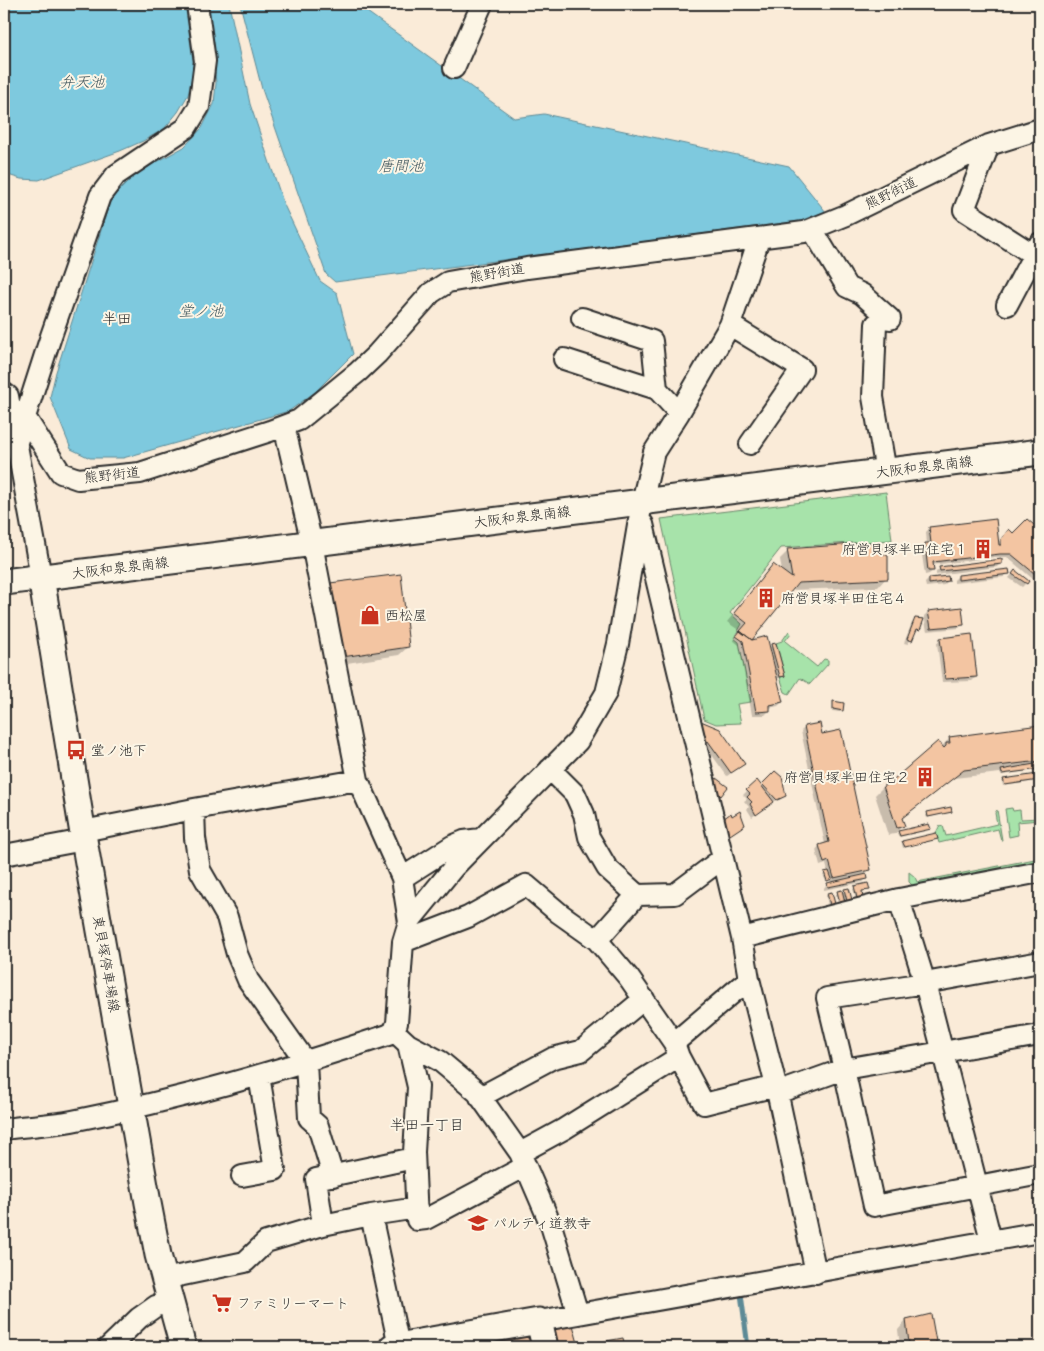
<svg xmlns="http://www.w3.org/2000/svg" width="1044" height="1351" font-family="'Balsamiq Sans','Klee One',sans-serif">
<rect width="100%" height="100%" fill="#faebd8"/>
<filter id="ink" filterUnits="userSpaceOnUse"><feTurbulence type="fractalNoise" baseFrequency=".02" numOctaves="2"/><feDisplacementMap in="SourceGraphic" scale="10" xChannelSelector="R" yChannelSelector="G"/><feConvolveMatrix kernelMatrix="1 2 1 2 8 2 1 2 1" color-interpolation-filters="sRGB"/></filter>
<g filter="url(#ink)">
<path fill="#a7e3aa" stroke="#69876a" d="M886 492 892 540 781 548 730 613 742 624 734 638 739 642 751 702 737 704 741 723 716 724 704 719 661 519Z
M789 631 791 633 785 641 817 667 824 659 828 660V664L810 684 800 678 789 694 785 692 780 677 785 676 776 643 782 641Z
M1012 808 1013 811 1020 810 1021 819 1040 818V820L1017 822 1018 835 1009 837 1005 809Z
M997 810 1002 840H1001L998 829 939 843 936 833 940 825 943 826 946 836 997 824 995 813Z
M1040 858V865L915 888 909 882V872L915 877 917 882Z"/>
<path fill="#7ec9de" stroke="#5d8a96" d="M4 4H185L194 68 188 95 178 112 164 129 143 141 120 151 39 180 21 179 8 175 4 171Z
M208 4H229L250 104 284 205 320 281 337 293 353 354 315 392 289 411 123 458H90L71 449 50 397 56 372 111 199 137 173 184 147 202 128 214 104 216 83Z
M240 4H356L514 118 544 114 789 166 830 217 335 282 326 274 262 89Z"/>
<path fill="#0003" d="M1027 521 1040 531V585L1007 557H995L932 565 933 571 929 574 925 575 921 548 927 544 926 532 930 528 997 544 1005 535H1013Z
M788 551 886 578 878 587 790 590 749 643 769 648 772 645 784 676 776 679 782 702 778 706 769 708V711L765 715H752L739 645 733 640 740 631 727 622 773 565 782 572 780 559Z
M1001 563 997 567 936 575V572L940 569Z
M1015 571 1027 582 1022 587 1009 578Z
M1008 573 1004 577 954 583V580L958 576Z
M929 579 948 581 944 585 926 587 925 583Z
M331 584 408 647 399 655 334 665 323 592Z
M961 609 963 624 959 628 927 631 924 616 928 612Z
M916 619 919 629 914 633 908 644 904 643 912 623Z
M940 639 976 677 972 681 942 682 937 643Z
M834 702 842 711 840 712 832 711Z
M805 727 821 735 870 869 866 873 867 878 863 882 824 890V888L827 884 831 883 830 880 826 881 823 875 828 872 826 864 820 866 816 850 819 846 825 844 801 731Z
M1040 727V769L1001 775 1000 773 954 778 901 819 903 825 895 834 888 835 875 795 883 787 888 786 941 747 950 738Z
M719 730 744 764 727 776 704 744 699 747Z
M775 773 785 796 781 799 772 802 752 817 747 809 749 807 744 801 747 799 743 795 756 782 761 787Z
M1038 779 1036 781 1003 786 1002 781 1004 780Z
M951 811 927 818 926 815 928 814Z
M928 826 929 829 928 830 899 837 897 833Z
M937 839 903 848 902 844 903 842Z
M855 888 868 889 861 892 862 897 856 899 853 889Z
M848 890 851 900 846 902 845 900 838 904 836 894Z
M827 894H831L833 904 832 905 828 906 826 896Z
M930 1315 935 1347H894L900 1346 898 1330 906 1321Z
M520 1336 534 1347H474L476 1345Z"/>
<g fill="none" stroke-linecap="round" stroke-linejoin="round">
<path stroke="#5d8a96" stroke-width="5" d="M741 1294 748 1347"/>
</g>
<path fill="#f3c5a2" stroke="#2b2b2b" d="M996 519 999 545H1001V539L1009 529 1013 533 1027 519 1040 530V578L1011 554H1000L933 562 934 571H928L925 543H931L929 527Z
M880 542 882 553 888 556V579L798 583 752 640 740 631 747 623 734 613 773 564 792 578 787 549Z
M1002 559V564L940 571 939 567Z
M1009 569 1010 574 958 580V575Z
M1015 570 1029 581 1027 584 1012 574Z
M401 574 409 647 342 657 330 583Z
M948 576 949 581 929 584V578Z
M962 607 964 625 931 628 928 611Z
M915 618 924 619 920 630 917 629 912 641 907 639Z
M740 631 752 640 767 636 783 702 770 705V711L756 712 743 641 736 636Z
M972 634 977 677 945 679 940 638Z
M776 643 785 676 780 677 771 644Z
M833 701 844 703 843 711 833 709Z
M696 719 720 729 745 764 731 773 708 741 703 744Z
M820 723 822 734 841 730 871 870 834 878 829 861 824 863 819 845 829 842 804 726Z
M1040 725V761L964 770 902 818 905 826 897 828 883 786 887 785 938 741 944 748 946 746V743H950L949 737Z
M1040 763V769L1002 774 1001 770Z
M775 771 782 777 786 796 777 800 762 784Z
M708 772 728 787 721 796 712 788Z
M1038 774 1039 780 1005 785 1003 779Z
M757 780 774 802 756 815 750 804 752 802 747 797 750 794 746 790Z
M951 807 952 812 928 817 927 812Z
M740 811 745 825 724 839 719 822 731 813 732 816Z
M929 824 931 829 900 836 898 831Z
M936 833 938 839 905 847 902 841Z
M829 871 832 879 827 881 824 872Z
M867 874 868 879 828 887 827 883Z
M868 883 870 890 862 891 863 898H857L854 886Z
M849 888 852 900 847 901 844 889Z
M842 890 845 902 840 903 837 891Z
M832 892 835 904 830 905 827 893Z
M931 1314 937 1347H886L909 1343 906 1320Z
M573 1325 579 1347H552L548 1331Z
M520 1335 528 1338 535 1347H476V1344Z
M623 1338 625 1347H590V1344Z"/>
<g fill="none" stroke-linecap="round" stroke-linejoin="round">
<defs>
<path id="minor" d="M454 68 482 4
M989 145 964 210 1034 255
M812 229 847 287 862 294 890 319
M1007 305 1040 243
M582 318 652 341 657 389 679 413
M876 324 873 397 886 472
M730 325 802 369 750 444
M564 359 657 389
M4 393 8 396 41 577
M25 417 61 473 78 479 140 473 270 431 299 420 358 372 377 354 431 293 448 282 527 268 804 232 846 215 989 145 1040 129
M284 426 312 544 358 780 402 878 409 922
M17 442 51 336 100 196 116 175 186 128 199 107 205 61 197 4
M643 524 742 938 749 979 776 1086 816 1273
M550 769 575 794 584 814 589 837 607 868 637 895 675 894 723 858
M194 809 195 838 200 870 227 917 237 954 248 980 306 1062 309 1118 318 1126 333 1176
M83 831 194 809 358 780
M4 855 84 840
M402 878 452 846 464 841 481 839
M899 899 925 983 991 1240
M742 938 899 899 1040 872
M597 940 637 895
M403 942 468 917 526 885 559 913 597 940 629 978 674 1043 679 1057 704 1104 776 1086
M1040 962 925 983 827 998 844 1069 874 1206 1040 1174
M394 1031 408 1044 440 1061 477 1092 520 1153 551 1225 578 1314
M674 1043 749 979
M408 1044 418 1087 414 1152 417 1220 426 1219 526 1166
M777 1093 844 1069 1040 1035
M480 1097 553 1058 581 1051 644 999
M4 1129C26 1126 50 1125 72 1121 180 1100 284 1069 388 1035L394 1031 397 1023 403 942 409 922 454 867 578 741 606 693 618 644 642 502 654 452 679 413 730 325 759 239
M520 1153 564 1129 679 1057
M242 1176 275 1170 259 1076
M371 1215 399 1346
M323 1225 316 1179 414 1158
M164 1279 245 1262 266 1242 323 1225 371 1215 417 1208
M539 1321 1040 1232
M109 1347 139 1318 156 1306 172 1302"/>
<path id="major" d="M41 577 84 840 148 1203 158 1255 183 1347
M4 582 1040 452
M392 1347 539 1321 545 1347"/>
</defs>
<use href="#minor" stroke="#2b2b2b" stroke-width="24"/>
<use href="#major" stroke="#2b2b2b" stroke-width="29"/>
<use href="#minor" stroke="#fcf5e5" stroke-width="20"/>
<use href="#major" stroke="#fcf5e5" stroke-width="25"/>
</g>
</g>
<defs>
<symbol id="building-bare" viewBox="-9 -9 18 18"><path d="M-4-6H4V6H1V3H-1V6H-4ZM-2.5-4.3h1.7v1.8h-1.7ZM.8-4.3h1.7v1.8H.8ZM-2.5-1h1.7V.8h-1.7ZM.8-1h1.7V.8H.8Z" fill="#c8321e" stroke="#fcf5e5" stroke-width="2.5" paint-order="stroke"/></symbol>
<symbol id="shop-bare" viewBox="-9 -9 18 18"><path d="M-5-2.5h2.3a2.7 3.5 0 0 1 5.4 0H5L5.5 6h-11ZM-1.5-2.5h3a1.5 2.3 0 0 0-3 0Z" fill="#c8321e" stroke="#fcf5e5" stroke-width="2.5" paint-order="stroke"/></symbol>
<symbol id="bus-bare" viewBox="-9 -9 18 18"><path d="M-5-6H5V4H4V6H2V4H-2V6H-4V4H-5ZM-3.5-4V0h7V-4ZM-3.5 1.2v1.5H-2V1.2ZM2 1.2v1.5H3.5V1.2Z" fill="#c8321e" stroke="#fcf5e5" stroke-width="2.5" paint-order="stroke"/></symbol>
<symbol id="school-bare" viewBox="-9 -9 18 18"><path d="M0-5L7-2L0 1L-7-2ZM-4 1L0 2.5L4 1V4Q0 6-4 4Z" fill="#c8321e" stroke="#fcf5e5" stroke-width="2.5" paint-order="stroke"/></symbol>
<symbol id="supermarket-bare" viewBox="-9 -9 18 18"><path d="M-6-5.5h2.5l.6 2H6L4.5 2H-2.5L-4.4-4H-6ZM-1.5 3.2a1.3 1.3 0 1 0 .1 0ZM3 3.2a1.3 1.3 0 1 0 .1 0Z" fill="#c8321e" stroke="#fcf5e5" stroke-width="2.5" paint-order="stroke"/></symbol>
</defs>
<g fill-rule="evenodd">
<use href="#building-bare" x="969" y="535" width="28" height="28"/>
<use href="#building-bare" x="752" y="584" width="28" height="28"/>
<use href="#shop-bare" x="356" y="601" width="28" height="28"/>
<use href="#bus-bare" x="62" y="736" width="28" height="28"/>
<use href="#building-bare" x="911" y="763" width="28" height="28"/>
<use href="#school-bare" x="464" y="1209" width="28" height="28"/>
<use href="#supermarket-bare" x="208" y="1289" width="28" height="28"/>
</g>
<g text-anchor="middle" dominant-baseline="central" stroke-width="4" stroke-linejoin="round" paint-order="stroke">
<g font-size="14" fill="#2b2b2b" stroke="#fcf5e5">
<text transform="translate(891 193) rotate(-26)">熊野街道</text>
<text transform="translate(497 273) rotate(-10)">熊野街道</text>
<text transform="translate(924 467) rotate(-7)">大阪和泉泉南線</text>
<text transform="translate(112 475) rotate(-6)">熊野街道</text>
<text transform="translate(522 517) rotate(-7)">大阪和泉泉南線</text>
<text transform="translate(120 568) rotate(-7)">大阪和泉泉南線</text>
<text transform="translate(106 964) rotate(80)">東貝塚停車場線</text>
</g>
<g font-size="14" fill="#2b2b2b" stroke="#fcf5e5" text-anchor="start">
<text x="968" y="549" text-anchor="end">府営貝塚半田住宅１</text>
<text x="781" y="598">府営貝塚半田住宅４</text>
<text x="385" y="615">西松屋</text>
<text x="91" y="750">堂ノ池下</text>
<text x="910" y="777" text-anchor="end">府営貝塚半田住宅２</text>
<text x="493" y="1223">パルティ道教寺</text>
<text x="237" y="1303">ファミリーマート</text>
</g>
<g font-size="15" font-style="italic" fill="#445a61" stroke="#fcf5e5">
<text x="82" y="82">弁天池</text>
<text x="401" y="166">唐間池</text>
<text x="201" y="311">堂ノ池</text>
</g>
<g font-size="15" fill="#2b2b2b" stroke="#fcf5e5">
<text x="117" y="319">半田</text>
<text x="427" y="1125">半田一丁目</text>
</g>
</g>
<rect width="1044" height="1351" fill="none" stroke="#fcf5e5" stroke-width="20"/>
<rect x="10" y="10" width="1024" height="1331" fill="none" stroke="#2b2b2b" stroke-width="2" filter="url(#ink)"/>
</svg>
